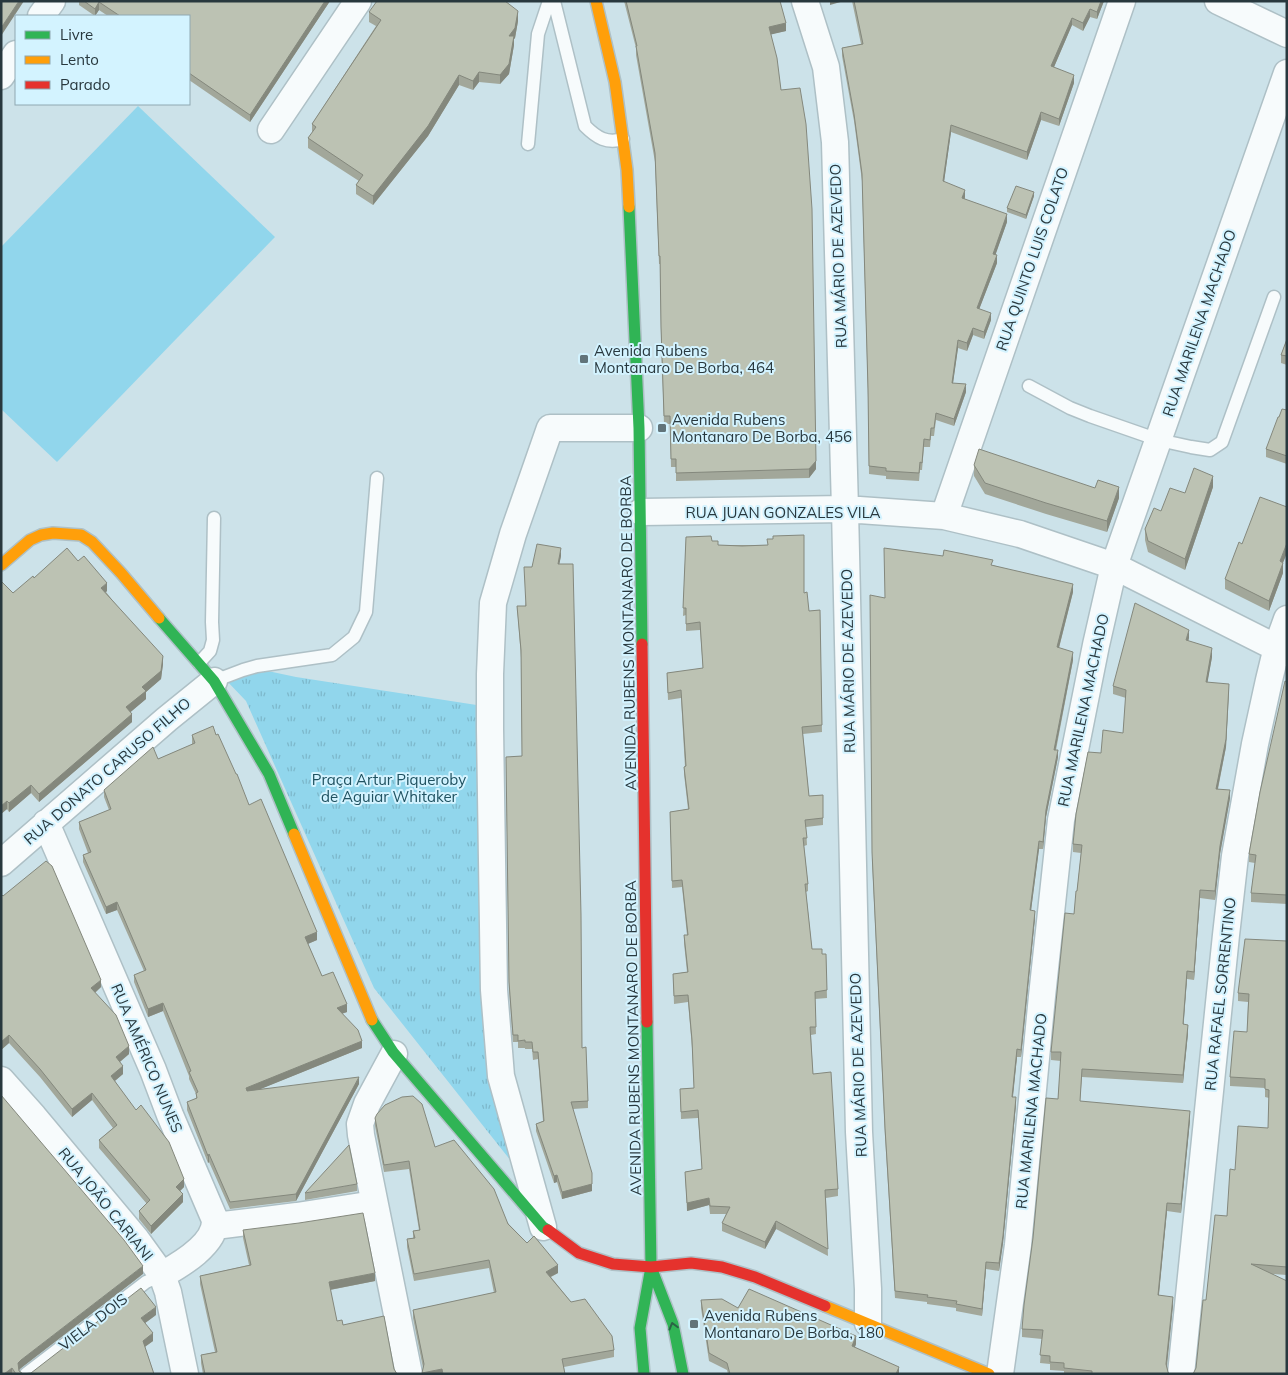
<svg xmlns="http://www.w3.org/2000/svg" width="1288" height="1375" font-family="Mulish,sans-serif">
<defs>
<pattern id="park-tufts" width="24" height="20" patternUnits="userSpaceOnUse" patternTransform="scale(1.25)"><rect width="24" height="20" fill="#91d6ec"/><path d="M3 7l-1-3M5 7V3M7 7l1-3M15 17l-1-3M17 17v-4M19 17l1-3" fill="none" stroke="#7db8cb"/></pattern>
</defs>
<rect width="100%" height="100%" fill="#cce2e9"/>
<path fill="#91d6ec" d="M138 106 275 237 57 462 1 409V247Z"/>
<path fill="url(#park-tufts)" d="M263 670 296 677 483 706 487 1061 522 1175 374 988 246 701 225 679Z"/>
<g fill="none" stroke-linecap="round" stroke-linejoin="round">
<defs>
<path id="lane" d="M554 1 585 126C597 138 607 144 623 139
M528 144 538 34 549 1
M1029 386 1070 408 1090 416 1159 440 1191 447 1210 450 1222 442 1274 297
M199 663 210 651 213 640 212 622 214 518
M214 681 243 670 257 666 332 655 354 637 366 612 377 478
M26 1374 146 1282 162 1275"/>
<path id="street" d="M805 1 826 67 835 142 845 509 859 1132 868 1289V1323
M1218 1 1287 34
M41 16 52 1
M1 76 16 54
M271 130 358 1
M641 512 845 509 944 516 1020 534 1114 566 1287 653
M944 516 1122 1
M46 823 153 1070 170 1115 215 1220C216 1244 180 1265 162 1275
M1 863 167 719 214 681
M394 1054 367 1104 360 1124 361 1135 409 1374
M1 1080 34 1117 136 1239 162 1275 168 1292 185 1374
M215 1226 297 1216 374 1204
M543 1227 501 1076 494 990 490 729V674L493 603 513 534 550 428H639
M1000 1374 1018 1245 1042 996 1061 820 1096 645 1114 566 1287 73
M1181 1374 1226 935 1235 856 1255 744 1269 680 1277 647 1287 619"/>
<path id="fast" d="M629 207 639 428 642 644
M159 618 214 681 269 774 294 834
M372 1020 393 1052 543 1227 548 1230
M651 1267 673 1324 683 1374
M644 1374 640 1328 651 1267 647 1022"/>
<path id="slow" d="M596 1 615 82 627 170 629 207
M1 565 30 540 41 535 53 533 81 535 92 542 121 573 159 618
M294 834 372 1020
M825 1306 989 1374"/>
<path id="jam" d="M642 644 647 1022
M548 1230 579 1253 613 1264 651 1267 691 1263 722 1267 755 1277 825 1306"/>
</defs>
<use href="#lane" stroke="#aec0c6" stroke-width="15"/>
<use href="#street" stroke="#aec0c6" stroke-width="29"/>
<use href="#fast" stroke="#aec0c6" stroke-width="14"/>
<use href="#slow" stroke="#aec0c6" stroke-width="14"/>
<use href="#jam" stroke="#aec0c6" stroke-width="14"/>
<use href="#lane" stroke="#f7fbfc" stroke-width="12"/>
<use href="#street" stroke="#f7fbfc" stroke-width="26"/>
<use href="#fast" stroke="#30b455" stroke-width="11"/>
<use href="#slow" stroke="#ff9f0a" stroke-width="11"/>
<use href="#jam" stroke="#e5322d" stroke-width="11"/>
</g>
<path fill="#a2a79a" d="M79 1H330L250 122 189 80V16H108L99 10 95 16 79 5Z
M624 1H780L786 31 771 34 816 469 809 478 676 481V467H671L670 424H664L661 335 660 264H659L655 162 636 55V48Z
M852 1H1104L1097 19 1090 17 1083 31 1072 25 1054 67 1074 83 1059 126 1041 120 1027 160 951 132 944 182 965 197V199L1007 222 995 255 997 263 979 309 991 320 984 339 973 335 967 351 958 348 953 383 966 392 954 426 936 420 934 436H931L930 447H924L922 470H920L919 481 886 479V476L869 474 868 397 862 181 854 121 842 56V48L861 44Z
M369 12 518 21 515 38 514 39V45L509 74 500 84 479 82 473 90 459 85 428 136 373 205 356 194V185L359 181 308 148V138L312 133V124L376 26 369 22Z
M1034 196 1026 219 1007 212V208Z
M1287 339V365L1281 363V355Z
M1287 410V464L1266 457V449Z
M974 465 1119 498 1107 532 1046 514 985 494 974 476Z
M1213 487 1185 570 1148 552 1145 540V529L1161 511 1185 493Z
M686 537 712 541 718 545H768L773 539 804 593 809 611 820 610 822 732 803 734 809 796 823 795V825L806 827 807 845 804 846 808 884V891L806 892 812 949 822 954H826L827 998 815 999 816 1034 811 1035 813 1074 838 1189V1196L826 1198 828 1256 776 1229 765 1249 722 1231V1223L726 1214H710L709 1205 687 1211 685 1172 702 1169 698 1118 681 1119 680 1089 694 1088 692 1048 688 1002 674 1004 673 974 687 972 684 943V935H687L682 887 672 888 670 812 688 809 684 774V767H685L681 698 668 700 667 673 703 669 700 630 686 631V615L683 616Z
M561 556 559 564 582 1048 588 1101V1108L573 1109 592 1191 562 1199 557 1182 554 1183 536 1131V1124L543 1121 538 1059 533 1060 532 1049H525V1048H518V1042H513L509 989 506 757 522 756 521 658 517 606H525L532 567Z
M78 561 107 591 106 592 163 664 161 679 146 692V699L130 712 132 722 39 802 31 793 9 812 7 809 1 814V582L13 593 34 578Z
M1283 563V573L1269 611 1225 589V579Z
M993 565 1073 592 1059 648 1073 660 1056 750 1058 757 1046 817 1043 849H1039L1031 911 1035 918 1021 1057H1017L1013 1097 1016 1104 1003 1243 999 1271 986 1269 982 1316 956 1311V1308L927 1304V1302L895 1298 885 1136 872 860Z
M1189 638 1188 641 1212 657 1207 683 1229 693 1226 747 1218 789 1230 798 1220 854 1215 900 1200 898 1194 980 1187 979 1183 1024 1188 1033 1183 1083 1082 1077 1080 1101 1190 1120 1181 1213 1167 1211 1159 1295 1173 1305 1167 1367 1168 1372 1169 1374H1064V1371L1050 1370V1364L1040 1363 1042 1339 1022 1337V1329L1058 1099 1061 1061 1051 1060V1052L1074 914 1077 891 1081 853 1073 852V844L1101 753 1123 733 1126 698 1113 694V686Z
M1287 682V904L1251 902V893L1255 863 1249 862V854Z
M192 735 249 805 317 940 308 944 322 976 347 1012 342 1014 362 1048 260 1089 359 1084 296 1201 230 1209 209 1162 208 1163 187 1110V1102L196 1099V1094L189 1079V1076L163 1011 148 1017 134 982V975L144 971 117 910 106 914 83 862V855L88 853 79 829V822L109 810 104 797V790L158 759 192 745Z
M1 894 101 987 95 993 129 1054 120 1062 123 1074 115 1081 184 1187 180 1191 183 1202 151 1234 139 1219V1211L147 1204 99 1148V1140L113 1128 92 1100 72 1117 40 1077 9 1043 1 1050Z
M1287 941V1275L1273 1274 1196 1368 1206 1300 1227 1216 1235 1170 1268 1128 1269 1098 1265 1097V1088L1230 1086V1077L1247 1032 1248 1002 1238 1001V993Z
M375 1118 435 1147 527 1243 558 1273 551 1277 571 1302 614 1350V1357L564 1367 565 1374H422L423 1368 413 1318V1310L494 1293 489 1268 414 1281 407 1247V1239L413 1238V1231L419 1230 409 1169 384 1172 375 1126Z
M357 1184V1191L305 1200V1193Z
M243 1230 375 1281 330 1290 337 1321 343 1325 394 1369 397 1374H203L201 1363V1355L215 1352 200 1284V1276L249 1265 243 1238Z
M143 1274 21 1368 19 1370 23 1374 31 1373 156 1315 145 1323 153 1341 145 1347 154 1374H1Z
M701 1300 738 1308 856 1344 855 1347 899 1374H728L727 1370 709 1361 701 1308Z"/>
<path fill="#84887d" d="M19 1H24L1 36V28Z
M325 1H330L250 122V115Z
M830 1H844L830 5Z
M1101 1H1104L1097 19V12Z
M99 2V10L95 16V9Z
M1090 9V17L1083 31V23Z
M518 11V21L515 38 514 39V45L509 74 500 84V75L509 36Z
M1072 18V25L1051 74V66Z
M786 23V31L769 35V27Z
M479 72V82L473 90V81Z
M459 75V85L428 136 373 205V196Z
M1074 75V83L1059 126V119Z
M1041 112V120L1027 160V152Z
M951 125V132L943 189V181Z
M965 190V197L962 206V198Z
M1034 192V196L1026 219V215Z
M1007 214V222L993 262V254Z
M997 255V263L977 315V308Z
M991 313V320L984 339V332Z
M973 328V335L967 351V343Z
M958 340V348L952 390V383Z
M966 384V392L954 426V419Z
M816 461V469L809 478V469Z
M1213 476V487L1185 570V559Z
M1119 487V498L1107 532V521Z
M1287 543V553L1283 563V573L1269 611V601L1280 561Z
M561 548V556L558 571V564Z
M107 583V591L101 596V588Z
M1073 584V592L1057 655V647Z
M1189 630V638L1186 648V640Z
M1212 648V657L1206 691V682Z
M1073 652V660L1054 757V750Z
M163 656V664L161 679 146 692V699L126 716V707L142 687Z
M1229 684 1226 747 1216 797V789Z
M132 714V722L39 802V794Z
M1058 750V757L1046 817 1043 849V842L1046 810Z
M31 785V793L9 812V803Z
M1230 790V798L1220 854 1215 900V891L1220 846Z
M7 801V809L1 814V806Z
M1039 841V849L1030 918V910Z
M1200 890V898L1194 980V972Z
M117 902V910L106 914V907Z
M1035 911V918L1021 1057V1050Z
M317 932V940L305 945V937Z
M1187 971V979L1183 1033V1024Z
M101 980V987L91 996V988Z
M163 1003V1011L148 1017V1009Z
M347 1004V1012L337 1015V1008Z
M1188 1025V1033L1183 1083V1075Z
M9 1035V1043L1 1050V1042Z
M362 1041V1048L246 1095V1088Z
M129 1046V1054L116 1065V1057Z
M1017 1049V1057L1012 1104V1097Z
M123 1066V1074L111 1084V1076Z
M359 1077V1084L296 1201V1194Z
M92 1093V1100L72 1117V1109Z
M1016 1097V1104L1003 1243 999 1271V1263Z
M1190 1111V1120L1181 1213V1204Z
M209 1154V1162L208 1163V1156Z
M557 1175V1182L554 1183V1176Z
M184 1179V1187L176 1195V1187Z
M592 1184V1191L562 1199V1192Z
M183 1194V1202L151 1234V1226Z
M709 1198V1205L687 1211V1203Z
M1167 1203V1211L1158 1303V1295Z
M776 1221V1229L765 1249V1242Z
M986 1262V1269L982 1316V1309Z
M558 1265V1273L546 1279V1272Z
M143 1266V1274L21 1368 18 1371V1363L21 1360Z
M375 1273V1281L329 1290V1282Z
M1173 1297V1305L1166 1372V1364Z
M156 1307V1315L141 1326V1318Z
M153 1333V1341L143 1348V1341Z
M856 1336V1344L852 1354V1346Z
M899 1367V1374H896Z
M12 1368V1374H4Z
M442 1369V1374H422V1373Z"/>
<path fill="#bcc2b3" stroke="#84887d" d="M1 1H19L1 28Z
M84 1H325L250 115 189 73V16H120L99 2 95 9Z
M377 1H505L518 11 515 28 509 36H514L509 64 500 75 479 72 473 81 459 75 428 126 373 196 356 185 363 175 308 138 316 127 312 124 381 20 369 12Z
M626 1H780L786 23 769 27 777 58 781 90 800 88 806 124 812 209 816 461 809 469 676 473V459H671L670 416H664L661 327 660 256H659L655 153 636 46H637Z
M854 1H1101L1097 12 1090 9 1083 23 1072 18 1051 66 1074 75 1059 119 1041 112 1027 152 951 125 943 181 965 190 962 198 1007 214 993 254 997 255 977 308 991 313 984 332 973 328 967 343 958 340 952 383 966 384 954 419 936 413 934 428H931L930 440 924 439 922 463 920 462 919 473 886 471V468L869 466 868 389 862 174 854 114 842 48 863 44Z
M1016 186 1034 192 1026 215 1007 208Z
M1287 339V356L1281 355Z
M1282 409 1287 410V456L1266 449 1278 417H1279Z
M979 449 1095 488 1098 480 1119 487 1107 521 1046 503 985 483 974 465Z
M1194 468 1213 476 1185 559 1148 541 1145 529 1154 508 1161 511 1170 488 1185 493Z
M1260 497 1287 507V543L1280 561 1283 563 1269 601 1225 579 1239 542 1242 544Z
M804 535V593L807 592 809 611 820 610 822 725 802 727 809 796 823 795V818L805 820 807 838H803L808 884H805L812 949H822V954H826L827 990 815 992 816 1027H810L813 1074 831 1072 838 1189 825 1190 828 1249 776 1221 765 1242 722 1223 730 1207 710 1206 709 1198 687 1203 685 1172 702 1169 698 1110 681 1112 680 1089 694 1088 692 1040 688 995 674 996 673 974 688 972 684 935H688L682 880 672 881 670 812 689 809 684 767 686 766 681 690 668 693 667 673 703 668 700 622 686 624V608H683L686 537 711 536 712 541H718V545L742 546 768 545 767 539H773V536Z
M537 544 561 548 558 564H573L581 915 582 1048 586 1047 588 1101 571 1102 592 1173V1184L562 1192 557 1175 554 1176 536 1124 544 1121 538 1052H533L532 1042H525V1040L518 1041V1035H513L509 982 506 757 522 756 521 650 517 606H526L524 567H532Z
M67 548 78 561 84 556 107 583 101 588 163 656 161 671 142 687 146 691 126 707 132 714 39 794 31 785 9 803 7 801 1 806V582H2L13 593 33 576 34 578Z
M884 548 943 556 944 550 993 560 991 565 1073 584 1057 647 1073 652 1054 750H1058L1046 810 1043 842 1039 841 1030 910 1035 911 1021 1050 1017 1049 1012 1097H1016L1003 1236 999 1263 986 1262 982 1309 956 1304 957 1301 927 1297 928 1295 895 1291 885 1128 872 852 870 595 885 598Z
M1135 603 1189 630 1186 640 1212 648 1206 682 1229 684 1226 739 1216 789 1230 790 1220 846 1215 891 1200 890 1194 972 1187 971 1183 1024 1188 1025 1183 1075 1082 1069 1080 1101 1190 1111 1181 1204 1167 1203 1158 1295 1173 1297 1166 1364 1168 1372 1169 1374H1092V1371L1064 1368V1363L1050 1362V1356L1040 1355 1043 1330 1022 1329 1024 1305 1033 1238 1046 1098 1058 1099 1061 1052H1051L1065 913 1074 914 1076 891H1077L1082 845 1073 844 1076 814 1088 752 1101 753 1103 730 1123 733 1126 690 1113 686Z
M1285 681 1287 682V895L1251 893 1256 855 1249 854 1260 792Z
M213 726 216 735 218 734 236 774H237L249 805 261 799 317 932 305 937 322 976 333 972 347 1004 337 1008 358 1030 362 1041 246 1088 247 1091 359 1077 296 1194 230 1202 209 1154 208 1156 187 1102 197 1098 196 1093 198 1092 189 1072 191 1071 163 1003 148 1009 134 975 146 970 117 902 106 907 83 855 91 852 79 822 111 809 104 790 153 747 158 759 195 743 192 735Z
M46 861 52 866 101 980 91 988 116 1015 129 1046 116 1057 123 1066 111 1076 136 1110 141 1105 169 1142 184 1179 176 1187 183 1194 151 1226 139 1211 150 1200 99 1140 117 1125 92 1093 72 1109 40 1069 9 1035 1 1042V894L3 896Z
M1245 939 1287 941V1267L1251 1264 1287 1281V1374H1193L1196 1368 1203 1300H1206L1215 1215 1227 1216 1230 1169 1235 1170 1238 1126 1268 1128 1269 1090 1265 1089V1079L1230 1077 1234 1031 1247 1032 1249 994 1238 993Z
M1 1095 124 1240 143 1266 21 1360 18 1363 19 1371 23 1374 31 1373 141 1288 156 1307 141 1318 153 1333 143 1341 154 1374H16L12 1368 4 1374H1Z
M413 1096 422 1104 435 1147 454 1140 494 1189 508 1224 527 1243 534 1236 558 1265 546 1272 571 1302 585 1299 612 1336 614 1350 562 1359 565 1374H443L442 1369 422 1373 424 1364 413 1310 496 1292 489 1260 414 1274 407 1239 415 1238 413 1231 420 1230 409 1161 384 1165 375 1118 377 1114 385 1105 402 1097Z
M349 1145 357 1184 305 1193Z
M363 1213 375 1273 329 1282 337 1321 342 1320 343 1325 384 1316 394 1369 397 1374H205L201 1355 217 1352 200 1276 251 1265 243 1230 299 1223Z
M749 1289 856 1336 852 1346 899 1367 896 1374H730L727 1363 709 1353 701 1300 722 1299 738 1308Z"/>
<defs><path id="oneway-chevron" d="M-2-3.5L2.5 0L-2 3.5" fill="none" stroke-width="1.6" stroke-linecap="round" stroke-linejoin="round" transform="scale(1.25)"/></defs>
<use stroke="#2b6346" href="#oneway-chevron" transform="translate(673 1326) rotate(-105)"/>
<g fill="#61747a" stroke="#d3f3ff" stroke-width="2">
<rect x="579" y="354" width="10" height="10" rx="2.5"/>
<rect x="657" y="423" width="10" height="10" rx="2.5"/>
<rect x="689" y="1319" width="10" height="10" rx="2.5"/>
</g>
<g text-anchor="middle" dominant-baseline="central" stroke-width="4" stroke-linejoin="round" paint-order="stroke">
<g font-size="15" fill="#28383e" stroke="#d3f3ff">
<text transform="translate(838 256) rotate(-92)">RUA MÁRIO DE AZEVEDO</text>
<text transform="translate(1032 259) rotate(-71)">RUA QUINTO LUIS COLATO</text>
<text transform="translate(1199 323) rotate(-71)">RUA MARILENA MACHADO</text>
<text x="783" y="512">RUA JUAN GONZALES VILA</text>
<text transform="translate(628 633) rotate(-91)">AVENIDA RUBENS MONTANARO DE BORBA</text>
<text transform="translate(848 661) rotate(-91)">RUA MÁRIO DE AZEVEDO</text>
<text transform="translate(1083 710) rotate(-78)">RUA MARILENA MACHADO</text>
<text transform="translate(107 771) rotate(-41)">RUA DONATO CARUSO FILHO</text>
<text transform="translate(1220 994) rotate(-84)">RUA RAFAEL SORRENTINO</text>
<text transform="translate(633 1038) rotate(-91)">AVENIDA RUBENS MONTANARO DE BORBA</text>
<text transform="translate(147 1058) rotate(67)">RUA AMÉRICO NUNES</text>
<text transform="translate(858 1065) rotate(-92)">RUA MÁRIO DE AZEVEDO</text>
<text transform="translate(1031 1111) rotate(-84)">RUA MARILENA MACHADO</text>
<text transform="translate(106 1204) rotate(51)">RUA JOÃO CARIANI</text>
<text transform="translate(93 1322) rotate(-38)">VIELA DOIS</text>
</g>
<g font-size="15" fill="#28383e" stroke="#d3f3ff" text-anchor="start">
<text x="594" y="350">Avenida Rubens<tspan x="594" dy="17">Montanaro De Borba, 464</tspan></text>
<text x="672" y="419">Avenida Rubens<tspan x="672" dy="17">Montanaro De Borba, 456</tspan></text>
<text x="704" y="1315">Avenida Rubens<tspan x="704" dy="17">Montanaro De Borba, 180</tspan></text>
</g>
<g font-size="15" fill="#205261" stroke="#d3f3ff">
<text x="389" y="779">Praça Artur Piqueroby<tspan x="389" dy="17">de Aguiar Whitaker</tspan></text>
</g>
</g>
<rect width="1288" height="1375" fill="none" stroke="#28383e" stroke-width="5"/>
<rect x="15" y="15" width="175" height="90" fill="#d3f3ff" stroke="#8fa8b2"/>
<rect x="25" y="31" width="25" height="8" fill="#30b455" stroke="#8fa8b2"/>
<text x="60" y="40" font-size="15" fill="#28383e">Livre</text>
<rect x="25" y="56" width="25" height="8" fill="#ff9f0a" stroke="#8fa8b2"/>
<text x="60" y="65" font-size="15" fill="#28383e">Lento</text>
<rect x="25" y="81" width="25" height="8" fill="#e5322d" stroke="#8fa8b2"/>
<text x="60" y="90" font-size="15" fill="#28383e">Parado</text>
</svg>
